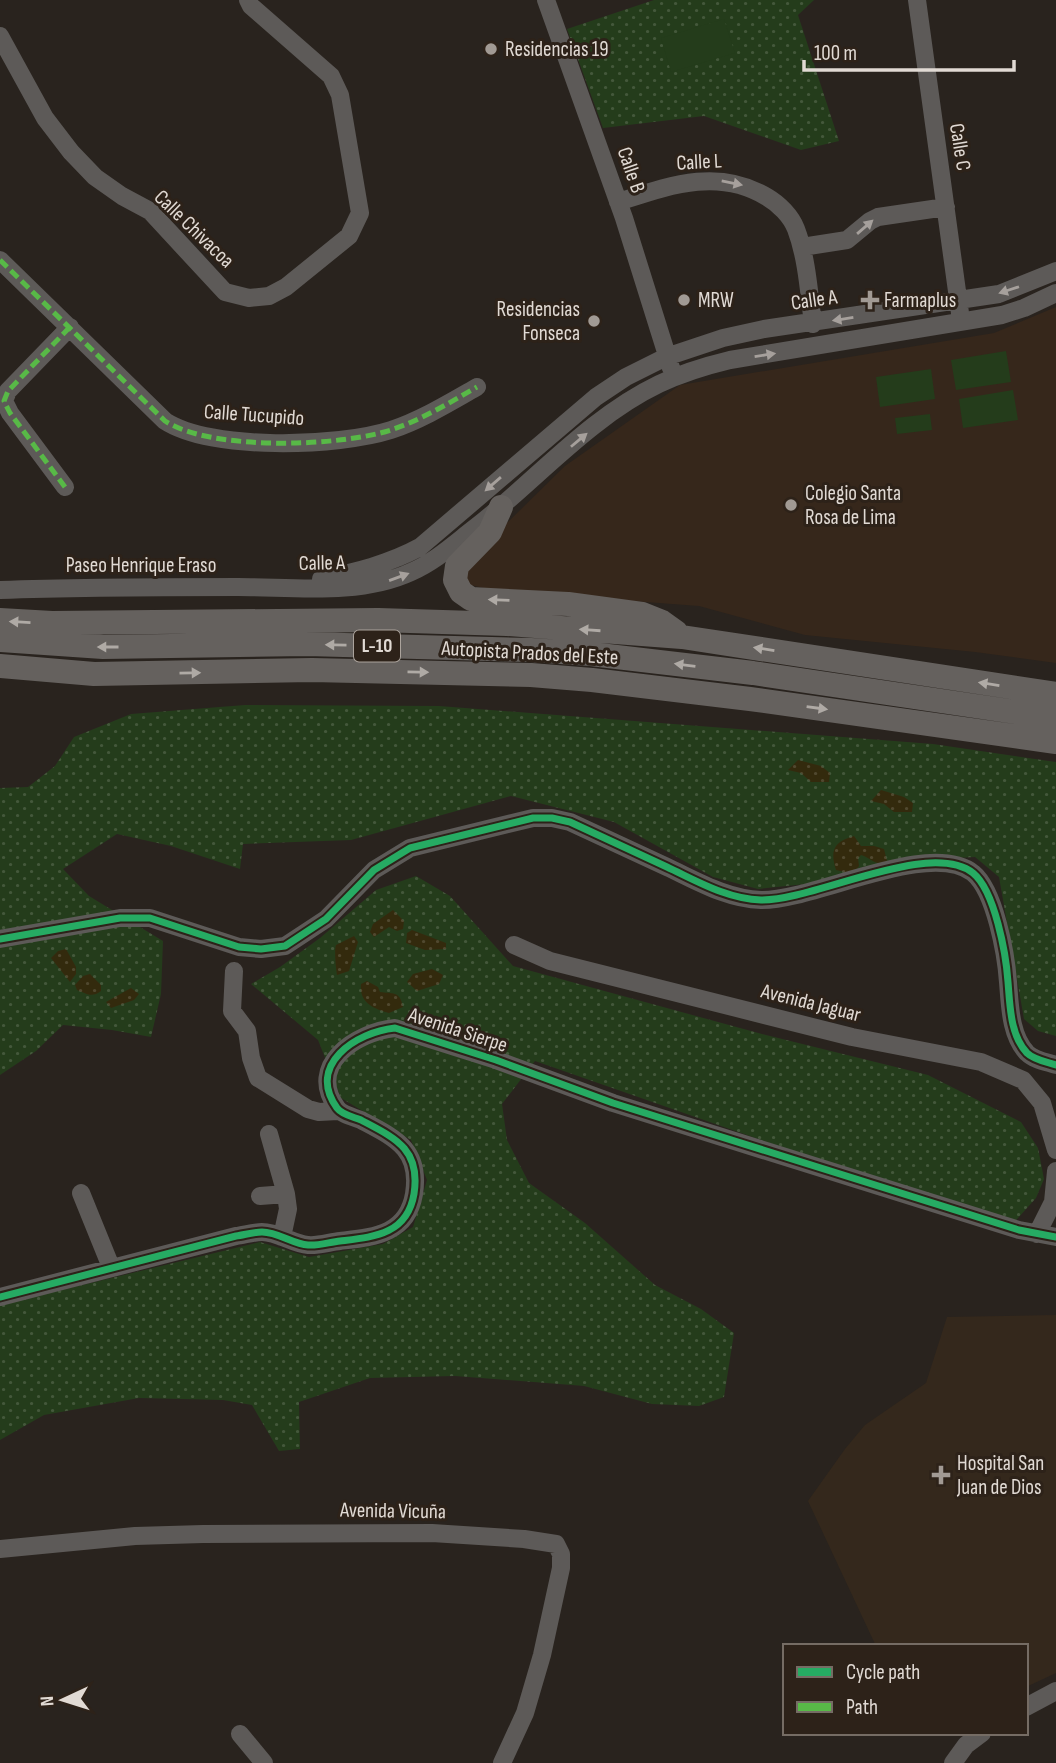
<svg xmlns="http://www.w3.org/2000/svg" width="1056" height="1763" font-family="'Sofia Sans Condensed',sans-serif">
<defs>
<pattern id="grass-dots" width="8" height="8" patternUnits="userSpaceOnUse" patternTransform="scale(1.75)"><rect width="8" height="8" fill="#243c1b"/><path d="M2 2h.1M6 6h.1" fill="none" stroke="#44583b" stroke-width="1.8" stroke-linecap="round"/></pattern>
<pattern id="sand-dots" width="8" height="8" patternUnits="userSpaceOnUse" patternTransform="scale(1.75)"><rect width="8" height="8" fill="#332a0d"/><path d="M2 2h.1M6 6h.1" fill="none" stroke="#50482f" stroke-width="1.8" stroke-linecap="round"/></pattern>
</defs>
<rect width="100%" height="100%" fill="#29231e"/>
<path fill="#36271b" d="M1056 307V663L975 652 805 635 699 606 497 591 466 584 463 566 565 466 680 385 994 333Z"/>
<path fill="#34281c" d="M1056 1315V1673L1026 1687V1646H876L808 1501 845 1449 865 1425 926 1383 947 1317Z"/>
<path fill="url(#grass-dots)" d="M654 0H814L798 15 839 141 801 150 704 116 603 128 567 29Z
M245 705 439 706 933 744 1056 762V1036L1038 1031 1024 1019 999 877 975 857 917 860 835 881 758 889 713 877 614 822 511 796 351 840 243 844 240 869 171 846 117 834 63 869 89 896 163 941 161 994 151 1037 112 1030 63 1025 36 1051 0 1075V788L28 787 55 766 74 737 131 714Z
M416 876 450 896 513 966 762 1034 928 1075 1021 1122 1038 1148 1044 1179 1036 1198 1010 1227 535 1061 502 1104 507 1140 529 1183 585 1223 655 1285 701 1309 734 1333 724 1397 699 1406 652 1404 584 1386 455 1376 370 1378 299 1402 300 1449 279 1451 252 1405 223 1400 139 1398 44 1415 0 1440V1305L260 1242 309 1257 383 1244 413 1227 427 1180 411 1140 341 1098 318 1040 251 984 280 967 320 938 376 890Z"/>
<path fill="url(#sand-dots)" d="M798 760 821 766 830 773 829 782H811L801 773 788 770Z
M881 790 904 797 913 803 912 812H894L884 804 871 801Z
M854 836 861 846H874L884 849 887 861C874 867 872 858 861 855L858 858 859 866 853 874 836 870C830 851 833 842 854 836Z
M393 910 404 921 403 929 397 931 389 927 374 937 370 932 373 924Z
M412 930 446 943V949L425 950 406 943 407 933Z
M354 936 358 942 349 971 337 975C336 969 334 951 336 945Z
M66 949 76 967V974L70 982 51 958 58 951Z
M432 969 443 975 439 984 417 991 407 982 413 974Z
M90 974 101 985V991C92 998 87 994 77 990L75 985 83 976Z
M367 981 378 987 380 992C392 994 400 990 403 1007L389 1013C374 1009 359 1003 361 984Z
M131 988 139 994 134 1000 111 1008 106 1002Z"/>
<path fill="#243c1b" d="M724 19 735 53 671 72 661 38Z
M1006 351 1011 382 956 390 951 360Z
M931 369 935 399 880 407 876 377Z
M1013 390 1018 420 963 428 959 399Z
M930 414 932 430 897 434 895 418Z"/>
<g fill="none" stroke-linecap="round" stroke-linejoin="round">
<path stroke="#5d5a58" stroke-width="18" d="M546 0 624 218 671 368
M917 0 960 313
M0 36 45 118 71 152 95 177 122 196 150 211 225 292 249 298 269 296 286 287 349 236 360 213 340 95 331 76 251 6 248 0
M618 202C668 186 718 167 767 197 779 204 791 216 796 229 807 258 809 293 813 324
M802 247 847 240 870 221 878 217 946 207
M0 260 165 421C211 451 338 447 391 430 421 420 449 403 477 387
M65 487 10 413 4 401 8 391 70 327
M321 579C355 572 389 564 420 547L596 397 626 377 666 357 723 338 764 329 999 294 1056 271
M0 590C80 587 159 587 238 587 294 587 359 596 411 572 436 561 455 543 476 527 536 480 590 417 659 384 682 373 705 366 730 360L1002 315 1024 308 1056 293
M0 939 120 918H150L239 947 261 949 285 946 326 919 374 870 410 848 533 818H552L570 822C602 837 635 852 667 867 697 881 727 899 761 900 814 901 929 839 973 873 995 891 1006 954 1008 982 1010 1005 1010 1035 1027 1053 1034 1060 1047 1062 1056 1065
M514 945 550 961 852 1037 981 1062 1023 1080 1042 1103 1056 1150
M234 971 232 1011 247 1031 251 1058 258 1078 308 1109 319 1112 338 1111
M269 1134 286 1194 288 1209 282 1237
M81 1193 111 1267
M260 1196 286 1194
M1037 1234 1053 1202 1056 1171
M0 1297 236 1236C244 1235 254 1232 262 1232 278 1232 293 1244 308 1245 318 1246 330 1242 340 1241 373 1237 407 1235 414 1194 421 1149 395 1138 361 1120 354 1117 342 1115 337 1108 306 1065 356 1032 395 1028L496 1060 613 1103 1019 1230 1056 1237
M0 1549 135 1536 203 1534 432 1533 524 1539 556 1544 561 1554V1568L542 1655 525 1713 502 1763
M1026 1707 1056 1691
M240 1734 264 1763
M953 1763 966 1745 982 1733"/>
<path stroke="#65615e" stroke-width="24" d="M501 507 490 532 457 566 455 580 461 592 471 599 568 604 642 614 662 622 676 632
M0 620 52 623 378 620 507 624 682 637 1056 694
M0 640 103 647 307 644 531 650 591 654 753 673 1056 718
M0 666 94 674 312 670 531 675 592 680 750 699 1056 742"/>
<path stroke="#58b947" stroke-width="5" stroke-dasharray="10 5" stroke-linecap="butt" d="M0 260 165 421C211 451 338 447 391 430 421 420 449 403 477 387
M65 487 10 413 4 401 8 391 70 327"/>
<defs>
<path id="cycleway" d="M0 939 120 918H150L239 947 261 949 285 946 326 919 374 870 410 848 533 818H552L570 822C602 837 635 852 667 867 697 881 727 899 761 900 814 901 929 839 973 873 995 891 1006 954 1008 982 1010 1005 1010 1035 1027 1053 1034 1060 1047 1062 1056 1065
M0 1297 236 1236C244 1235 254 1232 262 1232 278 1232 293 1244 308 1245 318 1246 330 1242 340 1241 373 1237 407 1235 414 1194 421 1149 395 1138 361 1120 354 1117 342 1115 337 1108 306 1065 356 1032 395 1028L496 1060 613 1103 1019 1230 1056 1237"/>
</defs>
<use href="#cycleway" stroke="#2d2219" stroke-width="11"/>
<use href="#cycleway" stroke="#26ab63" stroke-width="7"/>
</g>
<defs><path id="oneway-solid" d="M-6-.8H1V-3.2L6.5 0L1 3.2V.8H-6Z" transform="scale(1.75)"/></defs>
<g fill="#a6a09c">
<use href="#oneway-solid" transform="translate(732 183) rotate(11)"/>
<use href="#oneway-solid" transform="translate(865 227) rotate(-41)"/>
<use href="#oneway-solid" transform="translate(1009 290) rotate(162)"/>
<use href="#oneway-solid" transform="translate(843 319) rotate(171)"/>
<use href="#oneway-solid" transform="translate(765 355) rotate(-9)"/>
<use href="#oneway-solid" transform="translate(579 440) rotate(-40)"/>
<use href="#oneway-solid" transform="translate(493 484) rotate(139)"/>
<use href="#oneway-solid" transform="translate(399 577) rotate(-20)"/>
</g>
<g fill="#afaaa5">
<use href="#oneway-solid" transform="translate(499 600) rotate(-178)"/>
<use href="#oneway-solid" transform="translate(20 622) rotate(-177)"/>
<use href="#oneway-solid" transform="translate(590 630) rotate(-176)"/>
<use href="#oneway-solid" transform="translate(336 645) rotate(-179)"/>
<use href="#oneway-solid" transform="translate(108 647) rotate(-180)"/>
<use href="#oneway-solid" transform="translate(764 649) rotate(-171)"/>
<use href="#oneway-solid" transform="translate(685 665) rotate(-173)"/>
<use href="#oneway-solid" transform="translate(418 672) rotate(1)"/>
<use href="#oneway-solid" transform="translate(190 673) rotate(-1)"/>
<use href="#oneway-solid" transform="translate(989 684) rotate(-171)"/>
<use href="#oneway-solid" transform="translate(817 708) rotate(8)"/>
</g>
<g fill="#a19a94" stroke="#2d2219" stroke-width="2.5">
<circle cx="491" cy="49" r="7"/>
<circle cx="684" cy="300" r="7"/>
<path d="M866.5 289.5h7v7h7v7h-7v7h-7v-7h-7v-7h7z"/>
<circle cx="594" cy="321" r="7"/>
<circle cx="791" cy="505" r="7"/>
<path d="M937.5 1464.5h7v7h7v7h-7v7h-7v-7h-7v-7h7z"/>
</g>
<g text-anchor="middle" dominant-baseline="central" stroke-width="6" stroke-linejoin="round" paint-order="stroke">
<rect fill="#2d2219" stroke="#aba39c" stroke-width="2" x="354" y="630.5" width="46" height="31" rx="5"/>
<g font-size="19" font-weight="bold" fill="#e1dad4">
<text x="377" y="646">L-10</text>
</g>
<g font-size="21" fill="#e1dad4" stroke="#2d2219" text-anchor="start">
<text x="505" y="49">Residencias 19</text>
<text x="698" y="300">MRW</text>
<text x="884" y="300">Farmaplus</text>
<text x="580" y="309" text-anchor="end">Residencias<tspan x="580" dy="24">Fonseca</tspan></text>
<text x="805" y="493">Colegio Santa<tspan x="805" dy="24">Rosa de Lima</tspan></text>
<text x="957" y="1463">Hospital San<tspan x="957" dy="24">Juan de Dios</tspan></text>
</g>
<g font-size="21" fill="#e1dad4" stroke="#2d2219">
<text transform="translate(960 147) rotate(81)">Calle C</text>
<text transform="translate(699 162) rotate(-3)">Calle L</text>
<text transform="translate(631 170) rotate(71)">Calle B</text>
<text transform="translate(194 229) rotate(44)">Calle Chivacoa</text>
<text transform="translate(814 300) rotate(-8)">Calle A</text>
<text transform="translate(254 415) rotate(4)">Calle Tucupido</text>
<text transform="translate(322 563) rotate(-1)">Calle A</text>
<text x="141" y="565">Paseo Henrique Eraso</text>
<text transform="translate(530 653) rotate(3)">Autopista Prados del Este</text>
<text transform="translate(811 1003) rotate(14)">Avenida Jaguar</text>
<text transform="translate(458 1030) rotate(18)">Avenida Sierpe</text>
<text transform="translate(393 1511) rotate(1)">Avenida Vicuña</text>
</g>
</g>
<rect x="783" y="1644" width="245" height="91" fill="#2d2219" stroke="#756c64" stroke-width="2"/>
<rect x="797" y="1667" width="35" height="10" fill="#26ab63" stroke="#756c64" stroke-width="2"/>
<text x="846" y="1679" font-size="21" fill="#e1dad4">Cycle path</text>
<rect x="797" y="1702" width="35" height="10" fill="#58b947" stroke="#756c64" stroke-width="2"/>
<text x="846" y="1714" font-size="21" fill="#e1dad4">Path</text>
<g transform="translate(63 1700) rotate(266)" stroke="#2d2219" stroke-width="5" paint-order="stroke">
<path d="M0-5L12 26L0 18L-12 26Z" fill="#e1dad4"/>
<text y="-10" font-size="19" font-weight="bold" text-anchor="middle" fill="#e1dad4">N</text>
</g>
<path d="M804 60v10h210v-10" fill="none" stroke="#e1dad4" stroke-width="3.5"/>
<text x="814" y="60" font-size="21" fill="#e1dad4" stroke="#2d2219" stroke-width="5" paint-order="stroke">100 m</text>
</svg>
